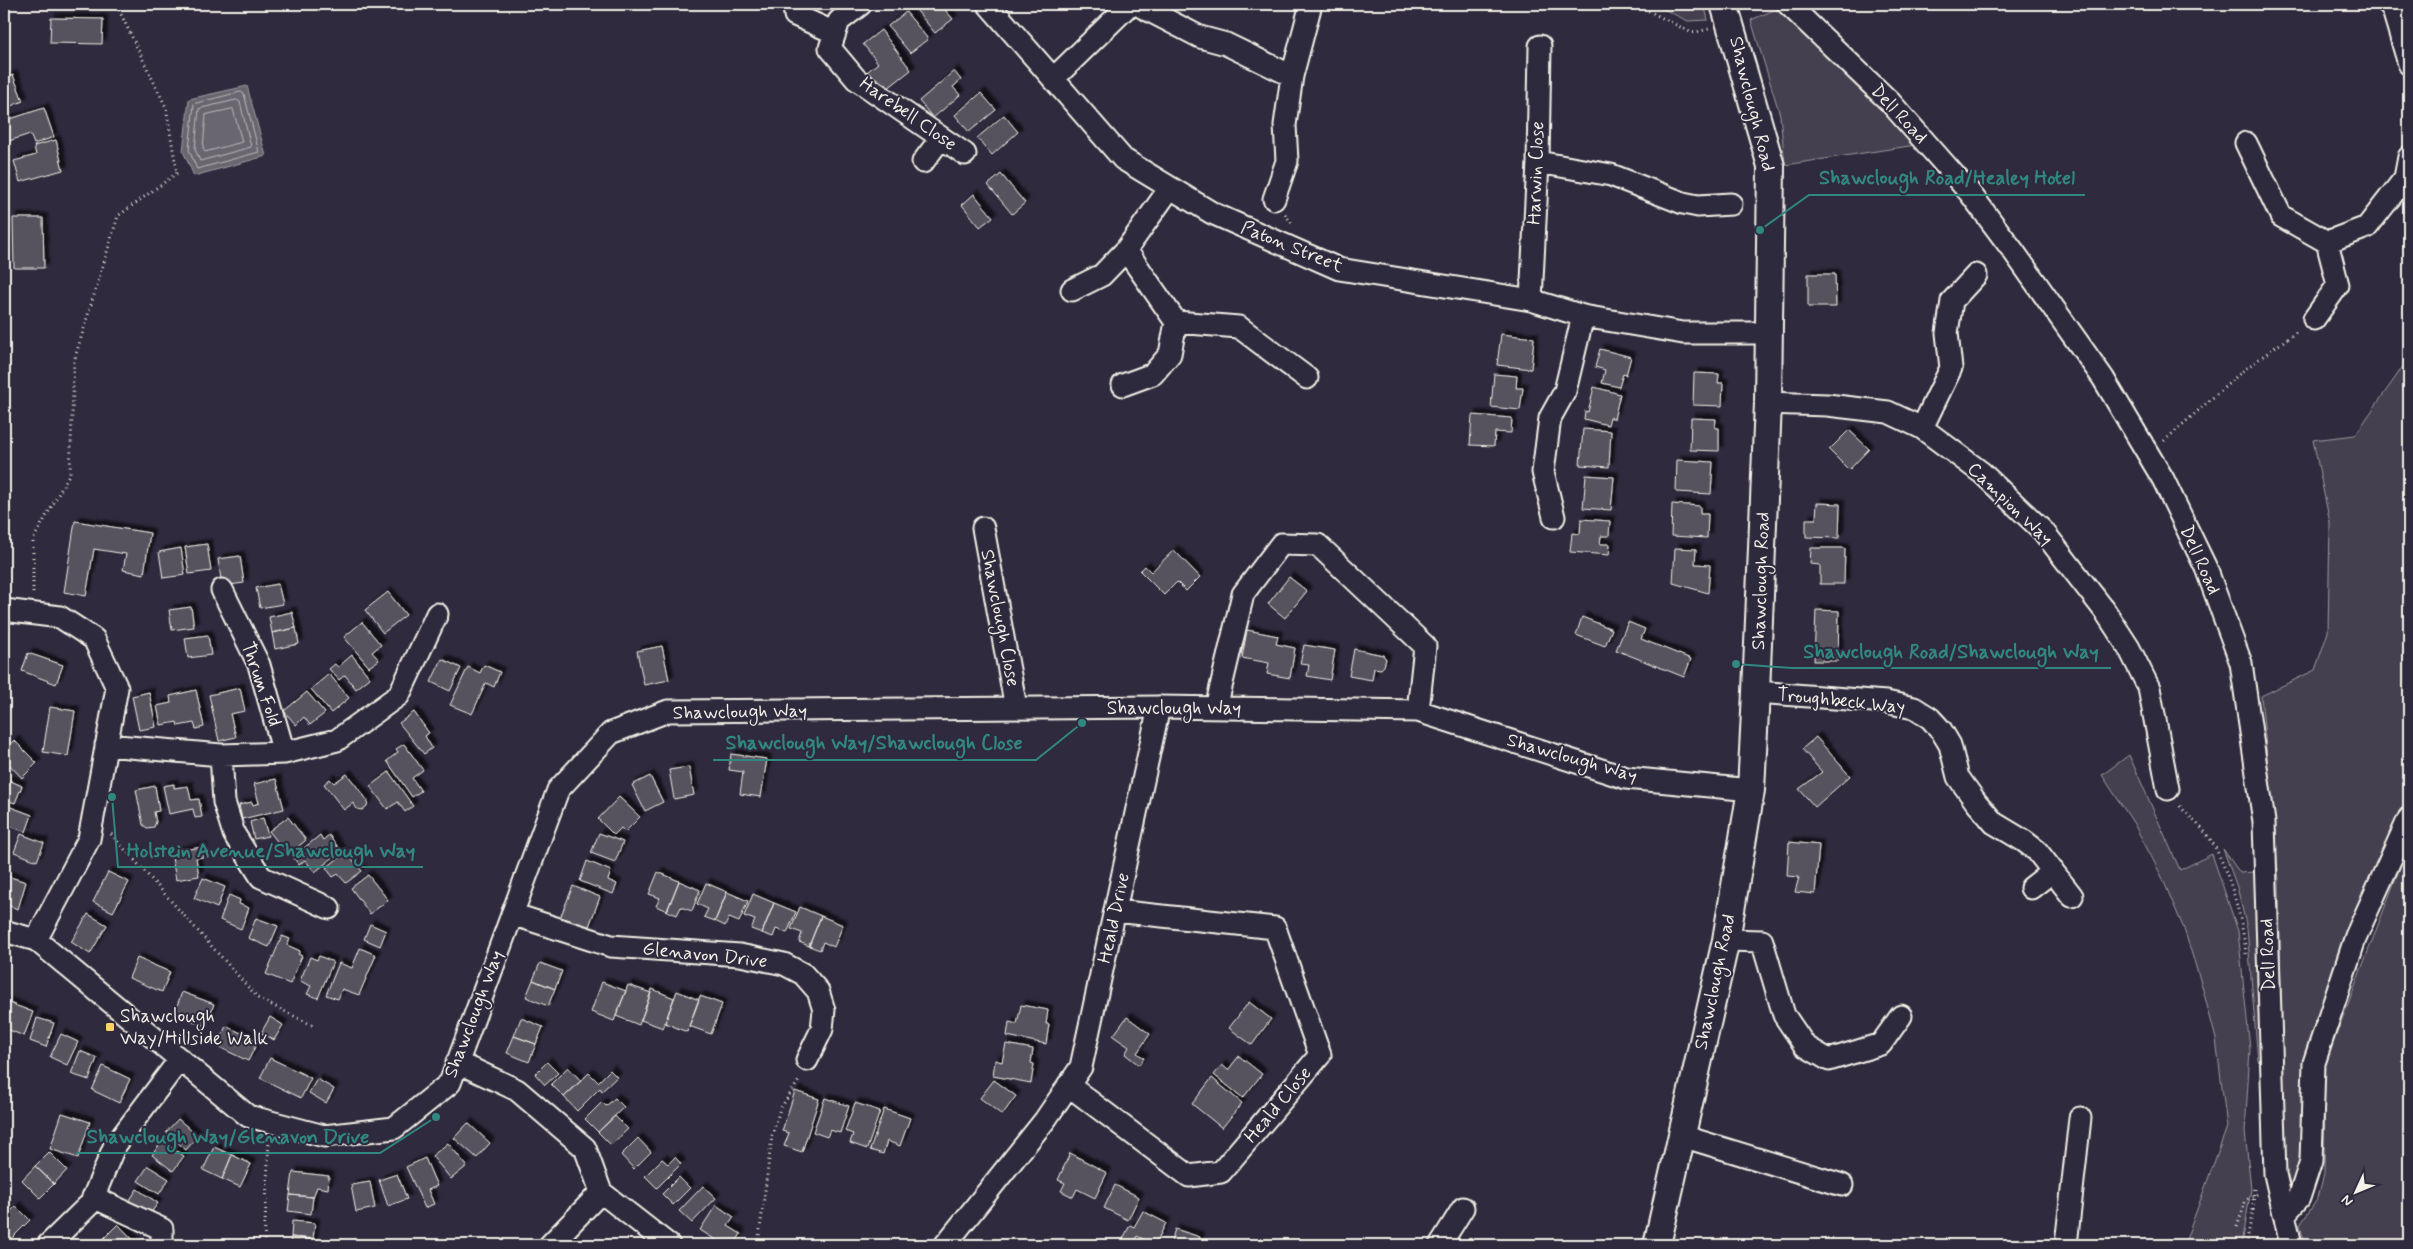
<svg xmlns="http://www.w3.org/2000/svg" width="2413" height="1249" font-family="Mynerve,sans-serif">
<defs>
<filter id="shadow"><feDropShadow dx="4.5" dy="-4.5" stdDeviation="1" flood-color="#0009"/></filter>
</defs>
<rect width="100%" height="100%" fill="#2f2a3d"/>
<filter id="ink" filterUnits="userSpaceOnUse"><feTurbulence type="fractalNoise" baseFrequency=".02" numOctaves="2"/><feDisplacementMap in="SourceGraphic" scale="10" xChannelSelector="R" yChannelSelector="G"/><feConvolveMatrix kernelMatrix="1 2 1 2 8 2 1 2 1" color-interpolation-filters="sRGB"/></filter>
<g filter="url(#ink)">
<path fill="#454050" stroke="#9c989c" d="M1653 4H1704L1708 20 1688 21Z
M1776 9 1844 67 1916 145 1785 165 1780 115 1751 20Z
M2409 358V808L2351 937 2303 1160 2293 1190 2284 1170 2279 880 2261 696 2315 670 2328 632 2330 523 2313 440 2355 435Z
M2129 755 2180 870 2212 854 2238 931 2250 1049 2245 1132 2251 1189 2242 1245H2184L2227 1127 2216 1039 2202 986 2184 929 2161 875 2134 824 2102 775Z
M2409 844V1245H2305L2300 1225 2318 1198 2324 1173 2325 1064Z
M2223 849 2240 873 2255 872 2263 1066 2258 1061 2247 928 2237 887Z"/>
<path fill="#6a6670" stroke="#a19ea0" d="M247 86 266 156 194 176 183 151 189 99Z"/>
<g fill="none" stroke-linecap="round" stroke-linejoin="round">
<path stroke="#bdb9b8" stroke-width="1" d="M241 92 244 94 259 152 197 169 189 150 194 104Z
M237 100 240 102 251 147 200 161 195 149 199 109Z
M233 109 242 142 205 152 203 148 206 115Z"/>
</g>
<path fill="#56525f" stroke="#f4f1e8" filter="url(#shadow)" d="M916 4H940L953 19 935 33 913 6Z
M906 12 928 39 910 53 888 26Z
M51 18 103 19 102 44 50 43Z
M881 30 911 70 883 92 863 75 878 63 863 44Z
M954 71 961 80 953 87 960 95 933 118 919 101Z
M13 75 23 101 4 109V79Z
M981 93 996 110 969 132 955 115Z
M44 108 54 137 34 144 30 134 9 141 4 121Z
M1004 115 1018 132 992 155 977 138Z
M56 140 63 170 20 182 14 161 36 155 34 146Z
M1001 174 1025 203 1012 214 988 185Z
M974 194 993 217 980 227 962 205Z
M13 218H43L44 268H14Z
M1808 274H1835L1836 307H1808Z
M1501 334 1534 338 1531 369 1497 365Z
M1600 349 1631 357 1626 375 1623 374 1619 387 1602 383 1605 370 1595 367Z
M1694 373 1719 374 1718 383H1723L1722 406 1693 405Z
M1494 374 1517 376 1516 388H1523L1520 410 1491 407Z
M1594 387 1620 394 1614 419 1610 417 1608 425 1584 419 1585 411 1588 412Z
M1472 415 1512 418 1511 433 1495 432 1494 446 1470 445Z
M1691 418 1716 419 1715 428H1719V451L1690 450Z
M1583 429 1611 431 1609 467 1580 465Z
M1849 430 1869 449 1849 470 1829 450Z
M1677 460 1713 462 1711 494 1676 492Z
M1586 475 1614 477 1611 510 1583 508Z
M1817 503 1840 504 1839 538 1806 537V519H1816Z
M1672 504 1700 506V514H1708L1707 538 1671 536Z
M1581 519 1610 521 1609 536H1601L1600 544H1610L1609 555 1570 552 1572 533 1580 534Z
M75 521 150 533 144 574 123 570 126 554 94 549 86 596 64 592Z
M207 544 211 571 189 574 185 547Z
M181 548 185 575 163 578 159 552Z
M1675 548 1696 549 1695 564 1710 565 1708 593 1673 583Z
M1811 548H1845L1844 584H1820V565L1810 564Z
M1174 550 1200 577 1186 591 1177 582 1164 595 1140 571 1145 566 1151 572Z
M240 556 244 583 222 586 218 559Z
M1289 577 1307 591 1285 618 1268 604Z
M278 584 283 604 260 608 256 588Z
M388 592 406 615 383 633 365 610Z
M191 607 194 627 172 630 169 610Z
M1816 610 1839 611 1838 661H1814Z
M292 612 296 628 272 633 269 617Z
M1582 617 1612 629 1605 646 1576 635Z
M362 622 381 645 372 652 379 660 369 667 344 637Z
M1628 622 1645 629 1641 639 1691 659 1684 677 1616 650Z
M296 628 299 644 275 649 272 633Z
M1247 630 1278 636 1276 644 1295 648 1290 678 1267 674 1269 663 1242 658Z
M208 635 211 655 188 658 185 638Z
M1304 645 1335 650 1330 680 1307 676 1309 665 1300 664Z
M662 646 669 680 644 685 637 651Z
M1354 649 1383 655 1386 659 1384 666 1381 669 1374 668 1372 680 1349 676Z
M28 653 63 665 56 684 22 671Z
M352 655 370 678 356 689 345 675 339 680 329 669 335 664 338 667Z
M442 659 461 668 450 691 431 682Z
M484 665 500 672 494 687 486 683 472 714 450 705 468 667 480 673Z
M329 674 349 698 331 713 311 689Z
M240 688 245 711 230 714 236 737 219 741 209 695Z
M196 690 204 727 196 729 194 723 178 726 177 722 161 725 157 706 171 703 170 696Z
M149 692 156 727 139 730 132 696Z
M307 692 325 713 310 725 304 717 296 725 284 711Z
M50 707 75 711 68 756 43 752Z
M414 712 429 733 425 736 432 748 424 754 399 723Z
M1816 737 1850 776 1815 807 1799 789 1822 772 1802 749Z
M14 740 37 763 22 778 4 759V750Z
M404 744 423 770 412 778 421 791 412 797 387 761 398 752 396 749Z
M731 754 767 759 761 797 740 794 743 772 729 770Z
M689 767 694 795 674 799 669 770Z
M389 772 413 806 405 812 398 802 387 809 370 786Z
M347 774 368 801 367 806 362 810 357 809 353 803 344 810 324 784 330 779 334 783Z
M650 776 663 802 645 811 632 785Z
M4 778 22 786 15 803 4 799Z
M276 779 284 809 242 819 239 805 252 802 253 805 259 803 254 784Z
M174 784V788L188 786 191 800 199 799 202 817 195 818 193 809 169 814 163 786Z
M155 786 159 811 154 812 156 822 154 827 147 828 143 825 136 790Z
M619 797 640 817 625 832 621 828 614 835 598 819Z
M8 806 32 815 26 832 4 824Z
M288 817 306 840 288 855 269 831Z
M263 818 268 836 254 839 250 822Z
M599 833 623 842 615 862 591 853Z
M21 834 44 843 37 861 14 852Z
M320 835 323 840 329 835 341 851 315 872 305 860 299 865 293 857Z
M1789 842 1819 845 1815 894 1795 892 1799 877 1787 876Z
M202 847 203 857 196 858 199 876 176 880 171 852Z
M346 852 362 871 346 883 338 874 333 877 326 868Z
M587 861 611 871 608 880 617 884 613 894 580 881Z
M108 872 129 882 113 912 93 902Z
M658 872 679 881 667 911 656 906 660 898 649 894Z
M4 875 26 882 18 909 4 904Z
M368 875 388 900 370 914 351 888Z
M203 878 225 887 217 908 194 898Z
M679 881 700 890 692 911 681 907 677 915 667 911Z
M706 883 727 892 715 921 704 917 708 909 697 904Z
M573 886 600 897 588 929 560 918Z
M727 892 748 901 739 922 729 918 725 926 715 921Z
M753 894 774 903 762 933 751 929 755 920 744 916Z
M229 895 240 900 239 904 249 908 241 929 220 920Z
M774 903 796 912 787 933 776 929 773 937 762 933Z
M800 907 821 916 809 946 799 942 802 933 791 929Z
M88 914 107 925 90 954 71 942Z
M821 916 843 925 834 947 823 942 820 950 809 946Z
M256 918 278 926 269 947 248 938Z
M370 924 386 931 380 946 364 939Z
M282 936 290 939 287 945 300 951 298 954 302 956 290 984 266 974Z
M360 948 376 955 359 995 342 989 338 999 326 995 339 963 352 968Z
M319 956 333 962 318 998 307 994 311 986 300 981 310 957 317 960Z
M137 958 170 972 162 992 129 978Z
M540 963 562 971 555 989 533 980Z
M533 980 555 989 548 1006 526 997Z
M602 982 626 991 614 1021 591 1012Z
M628 985 651 993 639 1025 616 1016Z
M652 989 674 998 663 1028 641 1020Z
M677 991 699 1000 687 1032 665 1023Z
M182 992 214 1004 206 1026 174 1014Z
M700 996 722 1004 711 1034 689 1026Z
M4 1001 33 1012 24 1036 4 1028Z
M1249 1002 1271 1019 1252 1045 1229 1028Z
M1021 1005 1048 1010 1046 1024H1049L1046 1044 1007 1036 1009 1022 1017 1024Z
M270 1017 283 1025 274 1040 261 1033Z
M1127 1017 1150 1034 1137 1053 1144 1058 1139 1065 1125 1054 1129 1047 1113 1036Z
M37 1018 54 1023 46 1047 30 1041Z
M521 1018 543 1027 536 1044 514 1036Z
M226 1026 258 1041 248 1061 217 1046Z
M61 1034 78 1042 67 1065 50 1057Z
M514 1036 536 1044 529 1062 507 1053Z
M1006 1044 1033 1049 1031 1063 1034 1064 1031 1083 993 1076 995 1060 1002 1062Z
M80 1051 97 1058 89 1080 71 1074Z
M1239 1056 1262 1074 1243 1098 1214 1075 1222 1065 1228 1070Z
M270 1058 311 1078 301 1098 260 1078Z
M547 1062 558 1073 545 1085 535 1074Z
M103 1066 130 1079 119 1103 92 1090Z
M568 1067 581 1081 564 1097 551 1084Z
M610 1070 617 1077 602 1091 600 1088 577 1111 564 1097 589 1073 598 1082Z
M1212 1078 1242 1103 1222 1128 1192 1104Z
M317 1079 334 1089 326 1103 309 1093Z
M994 1080 1016 1096 1002 1115 980 1098Z
M795 1091 819 1099 802 1152 784 1146 789 1133 782 1131Z
M615 1098 624 1107 598 1132 585 1119 602 1102 606 1106Z
M825 1098 849 1106 840 1133 830 1130 827 1137 813 1132Z
M855 1103 880 1111 867 1149 850 1143 853 1134 845 1131Z
M884 1109 910 1118 900 1146 887 1141 883 1154 870 1150Z
M62 1113 90 1122 78 1158 50 1149Z
M615 1116 628 1129 611 1145 598 1132Z
M178 1119 198 1136 186 1150 166 1132Z
M468 1123 490 1143 477 1158 454 1138Z
M638 1138 651 1152 634 1169 621 1155Z
M162 1141 184 1156 173 1171 152 1155Z
M448 1143 467 1166 451 1179 432 1156Z
M214 1147 232 1155 222 1179 203 1170Z
M49 1152 67 1170 54 1184 35 1166Z
M1070 1153 1107 1173 1095 1198 1077 1189 1073 1197 1061 1191 1065 1183 1058 1180Z
M232 1155 251 1164 240 1187 222 1179Z
M675 1157 681 1164 657 1188 645 1176 662 1159 668 1164Z
M425 1158 437 1186 428 1190 434 1204 425 1208 406 1167Z
M35 1166 54 1184 40 1198 22 1180Z
M148 1166 169 1179 159 1194 138 1181Z
M293 1172 329 1176 328 1189 317 1187 313 1197 290 1195Z
M397 1174 407 1199 388 1206 379 1180Z
M679 1177 690 1188 673 1205 662 1194Z
M370 1182 375 1208 356 1212 351 1185Z
M1115 1185 1139 1197 1128 1220 1104 1208Z
M703 1186 716 1198 692 1223 679 1211Z
M137 1189 158 1203 148 1217 128 1203Z
M290 1195 313 1197 311 1214 288 1211Z
M716 1205 734 1217 728 1226 741 1234 734 1245H724L700 1230Z
M16 1206 30 1220 6 1244 4 1242V1218Z
M1143 1211 1166 1223 1155 1245 1137 1236 1133 1245 1122 1241 1130 1225 1134 1227Z
M292 1221 315 1223 313 1239 291 1237Z
M118 1224 138 1245H105L101 1241Z
M1175 1229 1200 1237 1198 1245H1170Z
M291 1237 313 1239 312 1245H290Z"/>
<g fill="none" stroke-linecap="round" stroke-linejoin="round">
<defs>
<path id="minor" d="M794 4 795 15 835 33
M861 4 839 21 830 48 856 79 965 154
M988 4 1123 159 1212 213 1339 269 1531 300 1583 316 1683 333H1768
M1136 4 1200 37 1226 44 1292 76
M1788 4 1890 102 1970 193 2014 252 2103 378 2163 479 2206 568 2241 663 2264 822 2275 1174 2291 1245
M2388 4 2393 10 2409 64
M1053 79 1130 4
M2246 143 2281 216 2327 242
M923 162 941 138
M1538 162 1611 175 1683 203 1698 206 1731 204
M1170 188 1126 250 1176 322 1239 327 1307 378
M1274 199 1287 161 1285 125 1292 76 1311 4
M2327 242 2367 227 2405 178 2409 157
M1072 290 1102 275 1126 250
M1531 300 1538 162 1540 46
M2314 319 2338 285 2327 242
M1123 385 1153 374 1170 354 1176 322
M1768 403 1827 405 1888 412 1922 428 1982 473 2043 531 2105 611 2129 648 2149 688 2168 789
M1922 428 1951 368 1947 333 1952 301 1976 275
M1554 517 1543 472 1550 418 1565 391 1583 316
M983 528 1016 708
M222 590 259 665 284 753
M4 610 60 617 94 639 117 688 89 839 36 940
M1756 692 1886 702 1914 708 1930 718 1941 730 1950 745 1958 777 1976 802 1994 823 2024 841 2037 851 2072 896
M1216 708 1243 594 1281 544 1318 545 1425 646 1418 711
M106 745 221 755 284 753 337 740 399 695 437 614
M221 755 224 802 234 834 261 877 329 908
M2031 888 2053 871
M512 914 611 946 740 955 784 964 803 974 818 991 824 1010 822 1029 807 1060
M4 931 36 940 248 1116 324 1136 394 1128 450 1083 558 790 611 733 668 711 1159 707 1418 711 1626 778 1751 790
M1726 940 1762 941 1784 1015 1805 1046 1829 1060 1881 1044 1901 1016
M457 1062 517 1090 585 1148 601 1192 669 1245
M1068 1085 1189 1176 1221 1172 1320 1055 1275 928 1115 911
M1682 1136 1842 1185
M93 1197 162 1229V1245
M2284 1215 2299 1198 2311 1161 2314 1063 2356 936 2409 818
M48 1245 91 1203 114 1147 180 1059
M550 1245 601 1192
M945 1245 1045 1120 1081 1067 1159 707
M1440 1245 1463 1208
M2066 1245 2080 1118"/>
<path id="major" d="M1657 1245 1726 940 1751 790 1756 692 1768 403 1771 166 1724 4"/>
</defs>
<use href="#minor" stroke="#f4f1e8" stroke-width="25"/>
<use href="#major" stroke="#f4f1e8" stroke-width="30"/>
<path stroke="#f4f1e8" stroke-width="3" stroke-dasharray="1 4" stroke-linecap="butt" d="M1635 4 1692 33 1709 29
M1285 214 1293 225
M2164 441 2245 369 2298 331
M33 593V540L70 473 74 361 118 216 177 173 166 107 116 4
M2180 806C2189 818 2203 827 2211 840 2230 873 2242 917 2246 954
M111 834 258 998 314 1026
M2237 1227 2246 1200 2259 1193
M264 1245 269 1141
M758 1245 772 1136 780 1109 800 1079
M2246 1245 2253 1210"/>
<use href="#minor" stroke="#2f2a3d" stroke-width="21"/>
<use href="#major" stroke="#2f2a3d" stroke-width="26"/>
<path stroke="#f4f1e8" stroke-width="3" stroke-dasharray="1 4" stroke-linecap="butt" d="M2253 1210 2254 1185"/>
</g>
</g>
<rect fill="#ffd166" stroke="#2f2a3d" stroke-width="2" x="105" y="1022" width="10" height="10" rx="2.5"/>
<g text-anchor="middle" dominant-baseline="central" stroke-width="4" stroke-linejoin="round" paint-order="stroke">
<g font-size="19" fill="#f4f1e8" stroke="#2f2a3d">
<text transform="translate(1752 104) rotate(76)">Shawclough Road</text>
<text transform="translate(908 114) rotate(35)">Harebell Close</text>
<text transform="translate(1899 114) rotate(47)">Dell Road</text>
<text transform="translate(1536 173) rotate(-88)">Harwin Close</text>
<text transform="translate(1292 247) rotate(22)">Paton Street</text>
<text transform="translate(2010 504) rotate(44)">Campion Way</text>
<text transform="translate(2200 560) rotate(66)">Dell Road</text>
<text transform="translate(1761 581) rotate(-88)">Shawclough Road</text>
<text transform="translate(1000 618) rotate(79)">Shawclough Close</text>
<text transform="translate(261 684) rotate(71)">Thrum Fold</text>
<text transform="translate(1841 701) rotate(6)">Troughbeck Way</text>
<text x="1174" y="708">Shawclough Way</text>
<text transform="translate(740 712) rotate(-1)">Shawclough Way</text>
<text transform="translate(1572 758) rotate(16)">Shawclough Way</text>
<text transform="translate(1114 918) rotate(-78)">Heald Drive</text>
<text transform="translate(705 955) rotate(6)">Glenavon Drive</text>
<text transform="translate(2268 955) rotate(-92)">Dell Road</text>
<text transform="translate(1715 982) rotate(-78)">Shawclough Road</text>
<text transform="translate(474 1014) rotate(-69)">Shawclough Way</text>
<text transform="translate(1278 1105) rotate(-50)">Heald Close</text>
</g>
<g font-size="19" fill="#f4f1e8" stroke="#2f2a3d" text-anchor="start">
<text x="120" y="1016">Shawclough<tspan x="120" dy="22">Way/Hillside Walk</tspan></text>
</g>
</g>
<path fill="none" stroke="#318880" stroke-width="2" d="M1760 230L1809 195H2085M1736 664L1792 668H2111M1082 723L1036 760H713M112 797L118 867H423M436 1117L380 1153H76"/>
<g fill="#318880" stroke="#2f2a3d" stroke-width="2">
<circle cx="1760" cy="230" r="5"/>
<circle cx="1736" cy="664" r="5"/>
<circle cx="1082" cy="723" r="5"/>
<circle cx="112" cy="797" r="5"/>
<circle cx="436" cy="1117" r="5"/>
</g>
<g font-size="20" text-anchor="middle" font-weight="bold" fill="#318880" stroke="#2f2a3d" stroke-width="4" stroke-linejoin="round" paint-order="stroke">
<text x="1947" y="184">Shawclough Road/Healey Hotel</text>
<text x="1951" y="658">Shawclough Road/Shawclough Way</text>
<text x="874" y="749">Shawclough Way/Shawclough Close</text>
<text x="271" y="857">Holstein Avenue/Shawclough Way</text>
<text x="228" y="1143">Shawclough Way/Glenavon Drive</text>
</g>
<rect width="2413" height="1249" fill="none" stroke="#2f2a3d" stroke-width="20"/>
<rect x="10" y="10" width="2393" height="1229" fill="none" stroke="#f4f1e8" stroke-width="2" filter="url(#ink)"/>
<g transform="translate(2356 1192) rotate(226)" stroke="#2f2a3d" stroke-width="4" paint-order="stroke">
<path d="M0-4L9 19L0 12L-9 19Z" fill="#f4f1e8"/>
<text y="-8" font-size="14" font-weight="bold" text-anchor="middle" fill="#f4f1e8">N</text>
</g>
</svg>
